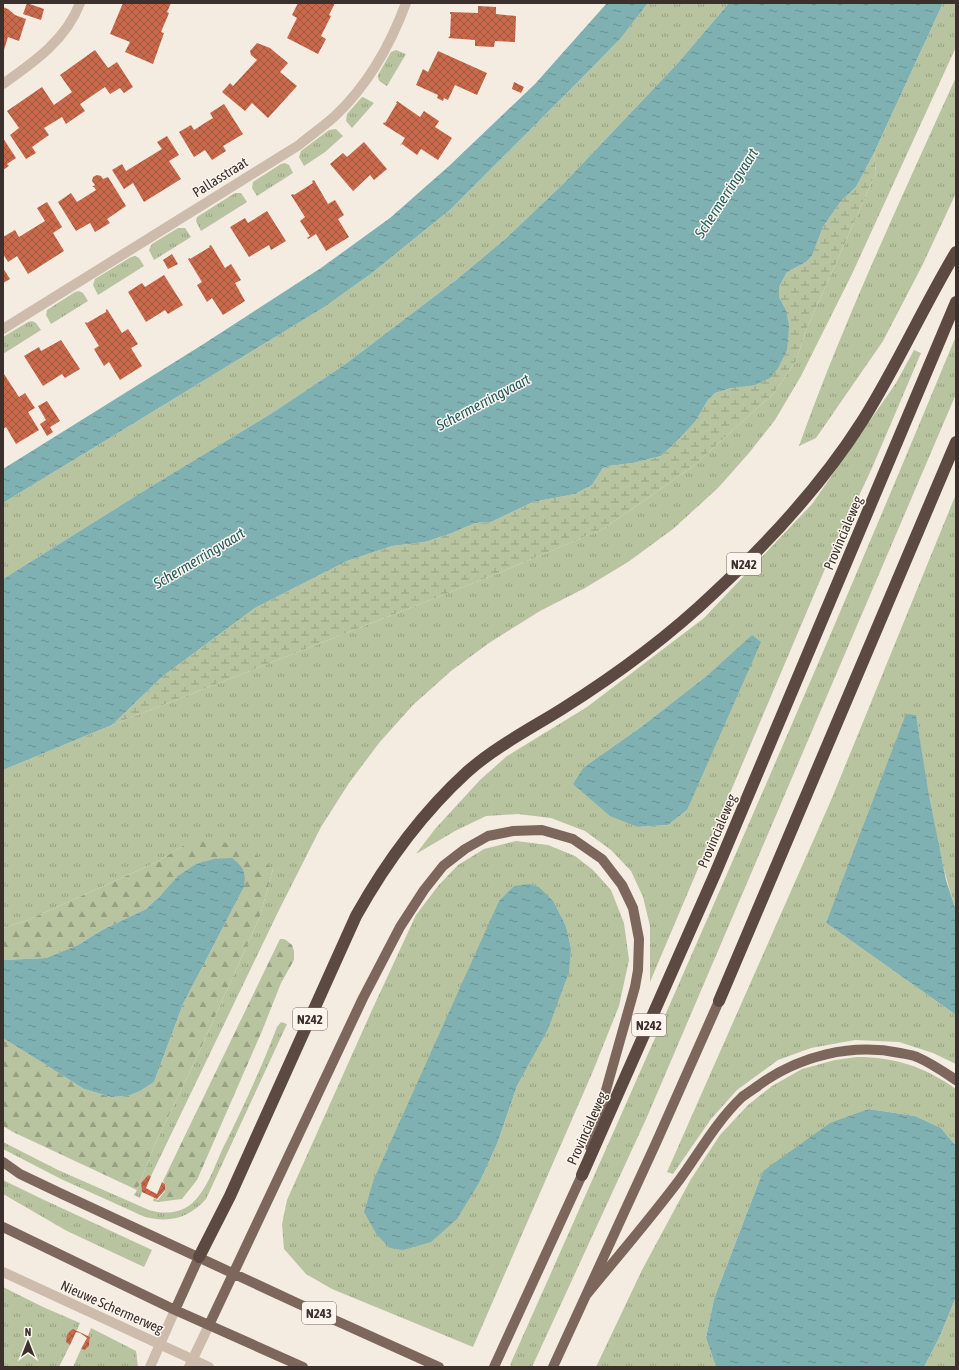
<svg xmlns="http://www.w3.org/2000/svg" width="959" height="1370" font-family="'Asap Condensed',sans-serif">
<defs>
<pattern id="grass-tufts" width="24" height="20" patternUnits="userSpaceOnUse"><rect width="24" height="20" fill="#b8c4a0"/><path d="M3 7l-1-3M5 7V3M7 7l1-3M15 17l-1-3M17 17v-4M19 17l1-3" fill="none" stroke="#97a083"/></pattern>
<pattern id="forest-firs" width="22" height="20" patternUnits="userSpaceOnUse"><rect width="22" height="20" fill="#b8c4a0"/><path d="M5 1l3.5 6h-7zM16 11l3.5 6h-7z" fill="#97a083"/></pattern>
<pattern id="wetland-marsh" width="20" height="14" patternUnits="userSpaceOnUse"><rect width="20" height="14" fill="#b8c4a0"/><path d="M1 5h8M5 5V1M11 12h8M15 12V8" fill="none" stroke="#97a083"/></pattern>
<pattern id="water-ripples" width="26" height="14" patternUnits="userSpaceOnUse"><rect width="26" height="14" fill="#7fb0b2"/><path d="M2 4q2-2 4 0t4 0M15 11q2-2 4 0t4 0" fill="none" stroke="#699091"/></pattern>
<pattern id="building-cross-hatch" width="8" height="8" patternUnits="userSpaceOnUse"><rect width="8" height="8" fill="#c8694b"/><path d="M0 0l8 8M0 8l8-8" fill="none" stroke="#a4573f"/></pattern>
</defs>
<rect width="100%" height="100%" fill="#f4ebe1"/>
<path fill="url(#grass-tufts)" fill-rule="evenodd" d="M648 3H729L677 64 565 182 505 239 456 280 344 365 272 413 150 487 3 579V503L326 306 372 273 451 209 578 82 621 38Z
M943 3H956V47L852 274 801 376 775 420 749 453 718 488 673 529 628 562 585 588 540 611 489 643 451 671 413 705 379 743 349 783 321 827 279 910 151 1176 148 1175 141 1183 142 1192 140 1198 134 1195 137 1190 155 1144 196 1059 260 916 273 869 184 845 157 862 28 920 3 928V770L112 725 494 575 603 529 692 467 774 393 796 361 807 328 876 173 874 153Z
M396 50 406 54 387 86C382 83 377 81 378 75L391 52Z
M956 77V193L922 266 883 341 816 438 799 446C844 320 901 199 956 77Z
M363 97 374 103 352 128 346 121 347 114 361 98Z
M336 129 343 136 325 152 304 166 299 157 301 151 329 130Z
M285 163 289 165 293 173 257 196 252 188 253 182 281 164Z
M235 193H241L247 202 201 231 196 221 197 217Z
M178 228H185L191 237 154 260 149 250 152 244Z
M135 256 139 258 144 266 98 295 93 285 95 279 131 257Z
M79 291 83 293 88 301 51 324 46 315 47 310 75 292Z
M32 321 36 323 41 330 3 354V337L28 322Z
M956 336V394L647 1117 532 1367H514L510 1365C662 1024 813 682 956 336Z
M914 350 921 353 872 468 827 564 650 982V926L643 897 631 871 611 850 585 831 551 818 518 814 486 816 455 831 416 854 435 829 480 780 507 756 587 707 704 618 812 504 896 383ZM709 674 687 810 668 825 638 827 584 767 641 727Z
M956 494V910C935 847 926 781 916 716L826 923 956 1015V1064L933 1053 899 1042 855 1040 811 1048 778 1060 737 1090 711 1119 673 1174 667 1172 832 798Z
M516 841 548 845 575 856 593 870 611 890 624 923 629 960 619 1006 593 1071 473 1347 332 1289 306 1274 284 1249 282 1224 287 1200 372 1010 416 915 438 886 458 865 484 849ZM554 902 566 926 571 948 531 1060 517 1086 497 1144 480 1181Z
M281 1022 287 1024 206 1199C189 1218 170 1223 145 1217L61 1179 3 1149V1142L58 1170 149 1210C162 1214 178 1214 190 1205 206 1192 214 1168 222 1150 242 1110 261 1069 277 1027Z
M857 1057C895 1057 925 1067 956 1089V1146L941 1128 915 1116 869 1109 763 1171 714 1299 706 1338 716 1367H596L642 1270 691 1179 720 1135 748 1105 772 1086 802 1069 835 1060Z
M3 1180 40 1198 152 1250 144 1267 67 1231 3 1194Z
M3 1287 43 1307 80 1323 77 1330H73L70 1345 59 1367H3Z
M956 1297V1367H924L939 1338Z
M91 1328 136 1351 138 1367H73L81 1349 85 1350 89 1346 90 1337 88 1336Z"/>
<path fill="url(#forest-firs)" d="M208 838 249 849 273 869 260 916 196 1059 155 1144 137 1190 13 1132 3 1126V1038L84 1089 111 1097 128 1096 140 1091 154 1082 183 1004 244 887 161 895 146 909 102 930 78 945 46 958 3 960V928L28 920 157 862 184 845Z
M280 939H283L286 940 292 945 294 951V960L281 983 262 1031 197 1180 182 1199 158 1202 153 1201 154 1198 158 1200 165 1191V1184L163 1181Z"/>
<path fill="url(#wetland-marsh)" d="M874 153 876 173 807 328 796 361 774 393 692 467 603 529 494 575 112 725 163 676 255 608 347 561 392 546 425 542 452 533 475 523 491 522 533 502 575 494 592 485 603 468 609 466 633 463 661 456 676 442 695 422 708 400 715 393 731 388 786 310 779 297V287L787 272 806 262 812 256 823 227 841 201 856 187Z"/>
<path fill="url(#water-ripples)" d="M607 3H648L621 38 578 82 451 209 372 273 326 306 3 503V469L202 345 321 268 390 218 449 166 535 84Z
M729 3H943L874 153 856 187 841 201 823 227 812 256 806 262 787 272 779 287V297L786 310 789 326 787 350 778 368 770 378 755 385 731 388 715 393 708 400 695 422 676 442 661 456 633 463 609 466 603 468 592 485 575 494 533 502 491 522 475 523 452 533 425 542 392 546 347 561 255 608 163 676 112 725 3 770V579L150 487 272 413 344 365 456 280 505 239 565 182 677 64Z
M752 635 761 642 687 810 668 825 638 827 610 816 573 784 584 767 641 727 709 674Z
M906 714 916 715 929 796 946 880 956 910V1015L826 923Z
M232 858C244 868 246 871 244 887L183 1004 154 1082 140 1091 128 1096 111 1097 84 1089 3 1038V960L46 958 78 945 102 930 146 909 161 895 178 876 196 864 214 859Z
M529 884 539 887 554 902 566 926 571 948 569 972 548 1029 517 1086 497 1144 480 1181 457 1219 431 1242 403 1250 390 1248 377 1235 364 1212 374 1179 499 901 514 886Z
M869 1109 915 1116 941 1128 956 1146V1297L939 1338 924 1367H716L706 1338 714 1299 763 1171 830 1123Z"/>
<path fill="url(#building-cross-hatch)" d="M27 3 44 9 41 20 23 14Z
M123 3H171L167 12 169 13 161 32 164 33 153 64 125 52 130 42 110 34Z
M298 3H335L329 15 331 16 321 36 326 39 318 54 287 38 297 18 292 15Z
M478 6 496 7V14L516 16 515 42 495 41 494 47 475 46V40L448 38 450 36 451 14H450V12L478 13Z
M3 7 8 9 15 15 26 19 19 41 8 37 3 53Z
M257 43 270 48 288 63 280 72 297 86 268 118 252 103 245 111 222 92 230 83 233 86 257 60 251 55 250 51Z
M95 50 108 68 117 62 133 87 124 93 120 88 110 94 105 87 80 104 85 111 76 117 66 124 62 117 44 128 49 135 32 147 36 153 26 159 10 135 19 128 7 111 42 87 54 105 72 92 60 75Z
M438 51 487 73 477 95 455 85 448 100 444 98 443 101 437 98 438 95 416 85 423 69 428 72Z
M514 82 524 87 521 93 512 89Z
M397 101 420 117 424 111 439 121 435 127 452 138 438 160 421 149 417 155 402 144 400 146 405 138 383 124 384 122 385 123 397 103H396Z
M224 104 243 134 223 146 226 151 212 160 205 150 194 157 179 132 191 125 194 130 208 121 213 118 210 113Z
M167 136 179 155 169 161 181 179 144 202 133 183 124 189 112 170 122 164 126 171 162 149 157 142Z
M3 138 16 158 7 164 9 166 3 170Z
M364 142 387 169 374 180 370 175 353 191 330 164 343 153 347 157Z
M97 175 101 176 103 179 108 177 126 206 107 219 110 223 95 232 90 223 76 231 58 202 71 193 77 202 96 190 94 187H92L95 185 92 181 93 177Z
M314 180 328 204 335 200 344 215 338 219 349 237 326 251 316 234 308 239 307 238 310 236 300 221 305 217 291 195 293 194 294 195 313 183 312 181Z
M47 202 62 227 53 233 64 251 28 274 17 256 8 262 3 254V237L15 230 19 237 45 221 37 208Z
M267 211 286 241 271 250 269 245 249 257 230 227 245 218 248 223Z
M211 245 225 268 231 264 241 280 235 283 245 301 223 315 212 298 207 302 197 285 202 282 188 259 190 258V259L210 247 209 246Z
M172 254 178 264 168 269 163 260Z
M3 268 10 279 3 283Z
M164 275 183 305 168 314 165 310 146 322 128 292 142 283 145 287Z
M107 309 122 333 128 329 138 344 131 348 142 366 120 380 109 362 104 366 94 349 99 346 85 323 86 322 87 323 106 312V310Z
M61 340 80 369 65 378 62 374 43 386 24 356 39 347 41 351Z
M3 374H4L19 397 25 393 35 408 28 412 39 430 16 444 6 427 3 429Z
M47 401 60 421 50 427 53 432 47 436 40 424 46 420 38 406Z
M148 1175 151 1176 146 1188 151 1191 157 1194 162 1182 165 1184V1190L157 1199 142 1192 141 1183Z
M73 1329 90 1337 89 1346 85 1350 81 1349 87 1338 80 1333 76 1332 70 1345 66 1342 67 1335 70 1331Z"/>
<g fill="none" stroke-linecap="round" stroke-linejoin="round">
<path stroke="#cdbbac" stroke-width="10" d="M3 84C34 62 66 40 80 3
M3 329 299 145C311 135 324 126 335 116 369 84 390 46 406 3
M3 1272 209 1367
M150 1367 175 1310
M189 1367 209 1325"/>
<path stroke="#7d675c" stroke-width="10" d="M3 1162 20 1174 62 1194 299 1304 439 1367
M3 1227 175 1310 303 1367
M587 1294C618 1256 651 1218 680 1179 701 1150 716 1122 742 1097 747 1093 754 1089 759 1085 799 1056 851 1043 900 1053 905 1054 912 1055 917 1057 931 1063 944 1072 956 1080
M175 1310 199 1257
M209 1325 363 998 400 927 424 890 443 866 465 849 488 836 513 831 542 830 573 839 602 859 622 885 633 908 639 939 638 970 635 987 590 1147
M494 1367 582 1175 584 1168
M553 1367 656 1143 719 1001"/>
<path stroke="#5c4a42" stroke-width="12" d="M719 1001 956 442
M582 1175 715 874 956 302
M199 1257 230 1196 356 916C385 864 422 813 467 772 495 747 530 729 562 709 616 675 668 637 714 593 770 541 822 485 863 420 897 366 923 307 956 252"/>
</g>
<g text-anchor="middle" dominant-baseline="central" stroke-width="3" stroke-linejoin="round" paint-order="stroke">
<g fill="#fbf5ee" stroke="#756b66" stroke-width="1">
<rect x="727" y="553" width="34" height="22" rx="3"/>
<rect x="293" y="1008" width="34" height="22" rx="3"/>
<rect x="632" y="1014" width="34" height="22" rx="3"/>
<rect x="302" y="1302" width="34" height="22" rx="3"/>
</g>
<g font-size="13" font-weight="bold" fill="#3b302b">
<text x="744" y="564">N242</text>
<text x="310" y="1019">N242</text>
<text x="649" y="1025">N242</text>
<text x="319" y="1313">N243</text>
</g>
<g font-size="14" fill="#3b302b" stroke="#fbf5ee">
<text transform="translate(220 177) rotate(-32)">Pallasstraat</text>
<text transform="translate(843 533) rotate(-67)">Provincialeweg</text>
<text transform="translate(717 831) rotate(-67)">Provincialeweg</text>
<text transform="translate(587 1128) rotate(-66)">Provincialeweg</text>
<text transform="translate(112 1307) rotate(24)">Nieuwe Schermerweg</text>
</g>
<g font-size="15" font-style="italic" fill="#1f5a5e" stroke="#fbf5ee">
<text transform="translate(726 193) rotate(-57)">Schermerringvaart</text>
<text transform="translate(483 402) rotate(-28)">Schermerringvaart</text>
<text transform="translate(199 558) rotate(-31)">Schermerringvaart</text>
</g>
</g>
<rect width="959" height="1370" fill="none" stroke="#3b302b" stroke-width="8"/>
<g transform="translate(28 1342)" stroke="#fbf5ee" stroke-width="3" paint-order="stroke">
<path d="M0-3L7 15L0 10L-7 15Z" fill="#3b302b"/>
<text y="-6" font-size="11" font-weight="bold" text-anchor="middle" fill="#3b302b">N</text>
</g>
</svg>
